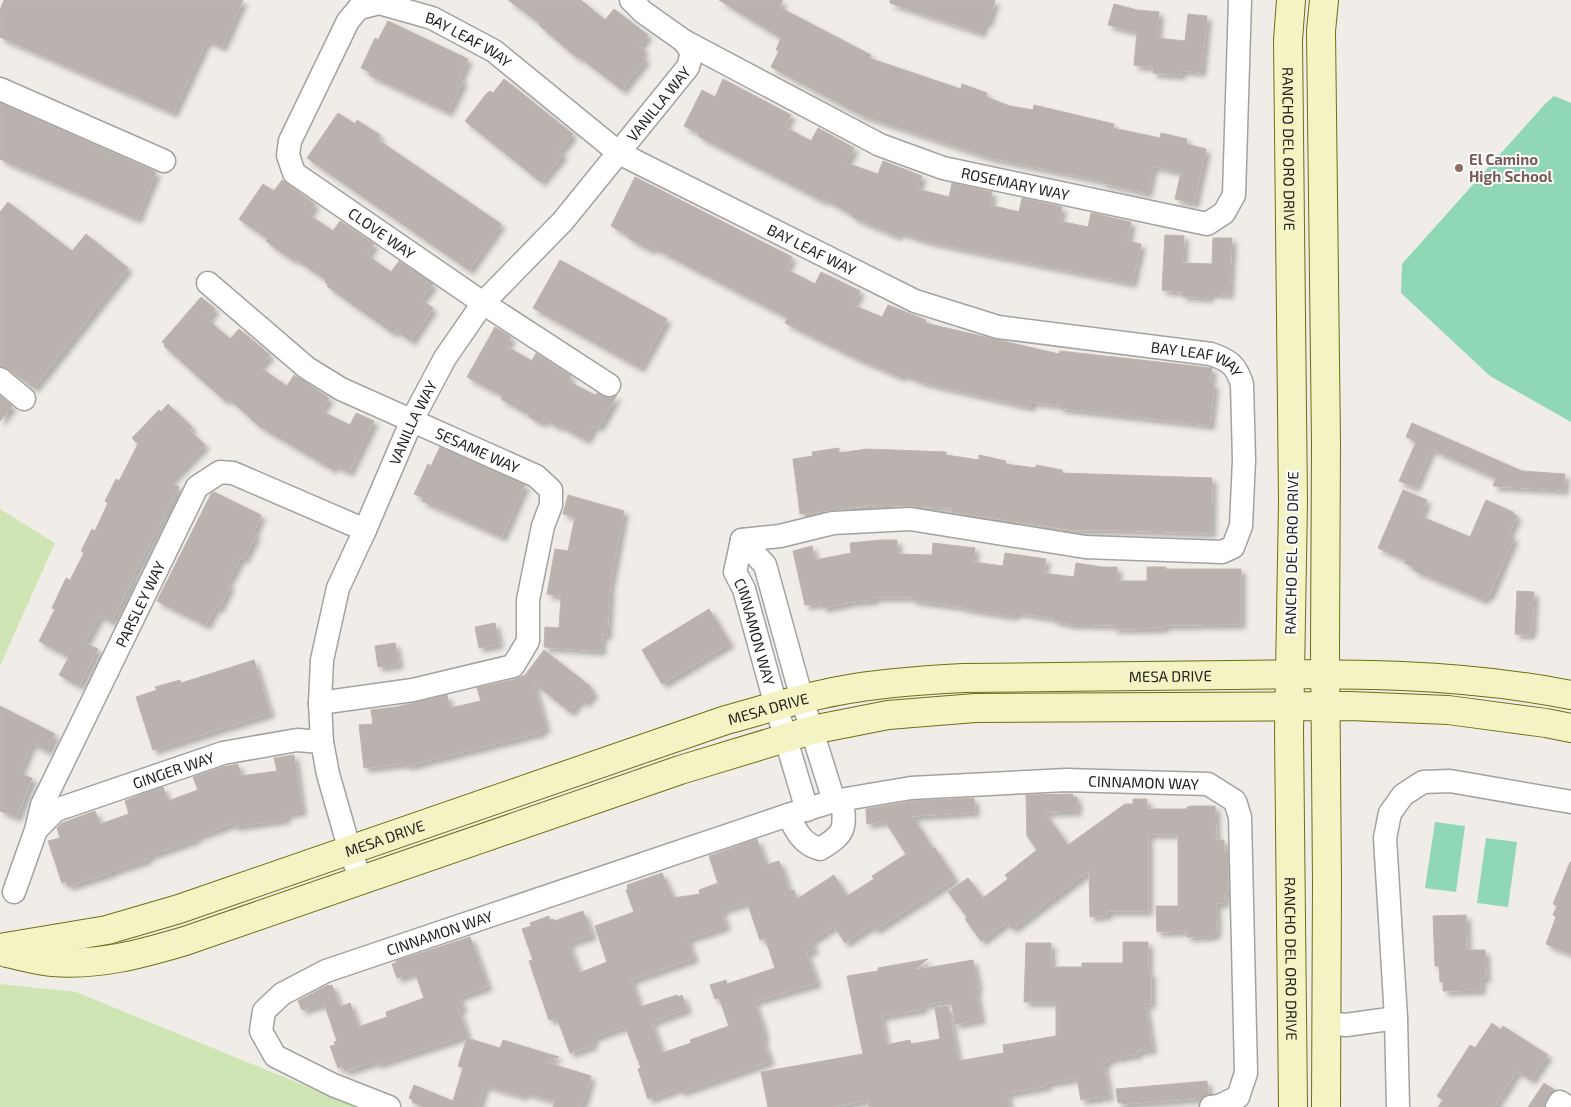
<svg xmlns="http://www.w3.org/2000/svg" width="1571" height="1107" font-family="'Exo 2',sans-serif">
<defs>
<filter id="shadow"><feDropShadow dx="4.5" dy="4.5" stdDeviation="2.5" flood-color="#0004"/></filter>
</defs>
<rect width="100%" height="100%" fill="#f0ede9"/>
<path fill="#d0e5b4" d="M0 509 55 543 0 666Z
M0 984 76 992 357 1107H0Z"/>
<path fill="#8fd7b5" d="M1554 96 1571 103V422L1490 376 1401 293 1402 264 1546 103Z
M1435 822 1465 826 1456 892 1425 888Z
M1486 838 1517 842 1508 907 1477 903Z"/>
<path fill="#bab2ae" stroke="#c1b4ac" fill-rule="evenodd" filter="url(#shadow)" d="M4 0H243L222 47 207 40 173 113 0 37V10Z
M508 0H581L605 20 614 9 648 35 639 46 645 50 640 55 646 59 622 90 578 56 577 58 539 25 541 24Z
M719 0H783L779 7 871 55 869 58 961 89 962 84 987 93 986 97 1010 106 1033 110 1034 105 1114 124 1113 128 1160 138 1161 133 1187 139 1186 144 1206 149 1194 203 1175 199 1181 172 1153 166 1147 193 1103 183V181L988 157 861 115 771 67 779 51 776 50 781 38Z
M890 0H995L988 22 985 21 981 33 890 3Z
M1114 4 1137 10 1159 12 1157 38 1185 41 1188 14 1207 16 1201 72 1181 70V75L1153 73V67L1134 65 1137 32 1108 25Z
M388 21 468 59 459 79 463 81 448 112 369 75 370 72 361 68 375 38 378 40Z
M504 79 573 134 559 152 563 155 541 182 465 121 487 93 490 91 493 93Z
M723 79 791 115 785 127 811 141 818 128 854 148 846 163 878 174 883 161 922 176 917 189 949 197 952 183 992 192 990 205 1019 212 1022 198 1062 207 1059 221 1088 227 1091 213 1131 222 1127 241 1141 244 1132 283 963 249 923 240 899 232 897 236 852 217 853 215 824 199 823 201 698 136 700 134 684 126 702 90 715 97Z
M0 103 156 172 137 219 0 159Z
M338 113 355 124 357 120 380 135 377 139 501 224 469 270 307 158Z
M635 177 792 257 786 269 815 284 821 272 860 291 853 305 882 317 888 305 926 320 925 323 1059 354 1060 351 1212 368 1210 384H1214L1210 425 1059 408 1060 405 1031 402 1030 407 922 382 902 374 901 377 856 358 785 323 788 318 652 247 650 250 628 238 629 236 611 226Z
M282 180 315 204 308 214 333 231 340 221 374 244 367 255 391 272 399 261 433 284 421 300 433 308 411 341 395 330 393 333 356 307 327 286 328 284 325 282 326 280 294 258 293 260 279 251 266 241 268 239 239 219 263 184 274 191Z
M8 202 72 251 86 234 128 268 34 388 8 369 0 366V212Z
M1165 235 1184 236 1183 263 1212 264 1213 238H1232L1229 294 1209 293V298L1182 296V292L1162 290Z
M560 260 667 319 640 368 533 308Z
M201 297 215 309 207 319 230 339 239 329 256 343 270 355 259 367 287 386 294 375 329 398 321 411 350 425 356 413 374 421 349 472 334 465 332 469 259 426 228 398 225 401 164 346 165 344 162 342Z
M495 327 511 337 506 346 532 361 536 353 571 376 568 381 595 395 597 393 609 398 617 395 599 427 594 425 586 440 559 425 558 427 544 419 542 423 529 417 530 415 501 399 503 396 467 377Z
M0 396 12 406 0 421Z
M168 404 192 427 189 430 205 445 169 482 179 487 132 578 133 579 120 605 111 622 100 615 85 643 98 649 79 686 59 675 69 657 39 641 55 609 52 608 66 578 70 580 84 553 81 551 92 529 95 531 108 503 105 501 116 479 119 481 138 444 132 438 159 410 161 412Z
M1412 423 1522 471 1565 474 1564 490 1493 486 1496 478 1431 449 1415 487 1399 481 1416 442 1406 437Z
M440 447 525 485 502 537 422 501 424 498 414 494 428 464 431 466Z
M839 448V453L867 449 946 452V455L979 460V455L1006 461 1005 464 1036 468V465L1062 470V473L1212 478 1211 533 1117 530H1073L951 512 952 508 910 506 872 505 800 514 793 459 813 456 812 452Z
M1403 490 1427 500 1420 516 1470 537 1486 500 1513 512V514L1517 516 1508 535 1514 538 1489 596 1486 595 1484 600 1413 570 1414 567 1404 563 1406 560 1378 548Z
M214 492 261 515 253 534 256 535 244 559 241 557 227 584 230 586 219 608 216 607 206 625 157 601 211 494Z
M568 495 624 511 610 585 607 635H602L601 651 544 647 545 627 559 628 561 596 547 594 555 549 568 551 575 517 563 514Z
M880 540H897V554L932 555 933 543 975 548 973 562 1003 566 1005 553 1046 559 1043 573 1074 577 1076 563 1102 567H1117V581H1147V567H1166V569H1241V624L1167 625 1163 626V628L1114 629V625L1070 624 1053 620V618L1016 612 1015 615 1013 614V616L963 608V607L912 600V597H873L874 600 850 602 823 608 821 603 805 605 793 551 812 546 815 560 851 553 850 543Z
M1517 591 1534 592 1532 630H1530V635L1515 634Z
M709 609 730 643 662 684 642 650Z
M495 623 499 644 479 648 475 627Z
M395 643 399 664 378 667 375 646Z
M544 650 591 687 590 689 594 692 585 703 581 699 570 712 533 682 546 728 541 729 542 732 406 766V763L364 768 359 725 373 724 371 710 396 707 447 695 450 708 481 701 477 688 516 679 525 675Z
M254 660 270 713 153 750 136 697 157 690 155 687 180 680 181 683Z
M0 706 55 734 47 751 32 743 19 773 32 778 17 817 0 811Z
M294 755 302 811 285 814 286 819 237 826H234L233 823 195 837 196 839 147 856 148 859 112 871V872L68 886 67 881 62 883 48 841 60 838 57 828 62 823 95 811 100 824 129 814 125 801 145 793 163 787 168 801 198 790 193 777 222 767 238 764 241 776 277 771 274 758Z
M1073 794V797H1077V811L1044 812 1068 845 1125 804H1133V799H1147V809H1187V807L1191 806H1215L1216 840H1224V851H1228V892L1225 891V903H1216L1217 933 1212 934V936L1187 937V931L1157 932 1156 906H1178V834H1148V911H1107V915L1090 917 1089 871 1012 929 1007 922 981 941 965 919 967 917 948 892 968 878 983 898 1008 879 1005 875 1037 850 1027 836 1026 795Z
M974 798 975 812 912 816 933 849 935 848 955 879 875 930 872 925 845 943 834 926 811 941 814 950 806 952 817 983 754 1001 765 1036 762 1038 770 1061 681 1092 679 1088 648 1099 638 1069 641 1068 625 1026 594 1037V1039L592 1040 593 1045 570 1053 557 1018 549 1020 529 961 533 960 522 929 531 926 530 923 549 916 550 920 553 919 554 921 583 911 592 935 568 943 579 973 607 962 595 926 634 912 626 890 628 889 627 885 662 873 673 898 700 894 699 890 718 883 709 856 757 839 766 865 779 861 789 891 794 890 797 899 834 875 847 896 874 879 872 876 906 854 885 821 867 824 866 809 912 801ZM747 902 760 940 765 938 775 968 727 984 726 980 710 985 715 999 719 998 729 1026 690 1040 691 1043 662 1053 651 1022 687 1009 682 995 678 997 677 995 640 1007 631 980 694 958 687 939 726 926 721 910Z
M1570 862H1571V954L1546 944 1556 917 1553 915 1557 906 1553 904Z
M1466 915 1467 950H1485L1486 978H1481V990L1443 991V982H1440L1439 966H1435L1433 916Z
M470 937 488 986 458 997 463 1008 458 1009 467 1035 377 1064 376 1061 345 1071 343 1066 338 1068 330 1046 335 1045 334 1042 337 1041 324 1003 302 1010 298 1001 328 985 329 986 332 985 340 1007 350 1003 358 1027 387 1017 386 1012 424 998 415 972 397 978 392 964 396 963V961Z
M1123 942H1148V973H1151V1004H1145L1152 1049 1137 1051 1138 1054 1107 1059 1108 1062 1103 1063 1109 1096 1081 1100 1077 1078 1046 1083 1047 1086 1007 1093 1009 1107H869L868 1100 832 1107H768L761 1072 863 1054 847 976 878 971V968L928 959 914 970 973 960 978 989H975L981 1019 955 1024 951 1000 922 1005V1009L881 1016 886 1045 910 1040 911 1044 940 1039 935 1008 948 1006 958 1061 1004 1053 1003 1045 1056 1036V1002H1024L1026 943H1051V967H1082V963H1123Z
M1492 1023 1501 1030 1503 1026 1548 1055 1531 1080 1517 1071 1494 1107H1438L1443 1100 1437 1096 1470 1045 1475 1048Z
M467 1038 500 1048 503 1040 559 1057 545 1062 591 1076 583 1103H581L579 1107H553L555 1101 524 1092 523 1096 485 1085 478 1107H424L412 1102 413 1100 409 1098 414 1085 453 1101 463 1068 458 1066Z
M1207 1081 1208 1095 1202 1098 1122 1104V1102L1118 1103 1116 1089Z
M1544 1083 1555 1090 1549 1095 1544 1107H1528Z"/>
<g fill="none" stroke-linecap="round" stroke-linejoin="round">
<defs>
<g id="minor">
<path id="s1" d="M631 0 643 12 684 41 880 145 943 168 1207 224 1224 213 1234 195 1240 0"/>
<path d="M0 89 164 161"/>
<path id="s2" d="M208 283 307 368 341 389 536 476 551 490V505L543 526 528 600V641L513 666 413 690 320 703"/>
<path d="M0 379 24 399"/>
<path id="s3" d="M609 385 483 303 294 173 288 155 290 141 348 21 359 8 379 3 432 18 494 51 619 153 915 301 998 327 1211 354C1229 360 1236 365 1242 384L1244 460 1241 526 1233 547 1222 552 1085 547 910 519 833 523 780 536 742 540"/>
<path id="s4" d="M742 540 735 572 744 589 776 706 807 810"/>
<path d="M742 540 765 565 802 699 834 801"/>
<path d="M788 815C796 831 802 844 820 849 845 834 846 829 842 800"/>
<path id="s5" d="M37 829 56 810 223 753 297 740 322 742"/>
<path id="s6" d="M361 880 350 851 328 774 322 742 320 703 322 660 338 588 365 530 412 420 445 358 483 303 563 221 688 67 692 53 684 41"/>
<path id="s7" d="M14 892 36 830 42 805 197 487 220 472 233 473 365 530"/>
<path d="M1327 1023 1346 1025 1396 1018"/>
<path id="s8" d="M389 1107 333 1085 275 1056 261 1031 264 1011 282 994 326 971 788 815 834 801 911 788 1066 780 1208 784 1235 801 1240 817 1246 1073 1238 1097 1219 1106 1211 1107"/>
<path d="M1398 1107 1396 1018 1385 838 1390 813 1403 795 1423 782 1450 781 1571 802"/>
<path d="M1557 1107 1560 1102 1568 1107"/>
</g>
<g id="secondary">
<path id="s9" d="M1291 0 1288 40 1293 502 1289 732 1293 1107"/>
<path d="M1324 0 1321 31 1326 444 1325 647 1327 882 1326 1107"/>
<path id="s10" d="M0 948 107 930 179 909 726 720C763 710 800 698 838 691 879 683 922 680 964 678 1053 677 1143 676 1232 675 1345 673 1460 673 1571 695"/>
<path d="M7 953C22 956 37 961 52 962 98 966 141 954 185 941L680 770 812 730 888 715 975 708 1350 706 1448 710 1546 723 1571 728"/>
</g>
</defs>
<use href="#minor" stroke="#a2a2a2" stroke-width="25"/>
<use href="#secondary" stroke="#6d7010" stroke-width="30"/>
<use href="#minor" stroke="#fff" stroke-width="22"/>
<use href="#secondary" stroke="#f4f3c3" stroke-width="28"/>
</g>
<circle fill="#8d6e63" stroke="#fff" stroke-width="2" cx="1459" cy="168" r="5"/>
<g text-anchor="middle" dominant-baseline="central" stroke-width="4" stroke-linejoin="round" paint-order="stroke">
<g font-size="15" fill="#212121" stroke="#fff">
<text stroke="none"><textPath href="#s3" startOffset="681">BAY LEAF WAY</textPath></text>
<text stroke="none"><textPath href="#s6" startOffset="886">VANILLA WAY</textPath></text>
<text stroke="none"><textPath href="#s9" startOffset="149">RANCHO DEL ORO DRIVE</textPath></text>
<text stroke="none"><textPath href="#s1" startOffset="430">ROSEMARY WAY</textPath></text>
<text transform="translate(382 233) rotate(35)">CLOVE WAY</text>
<text stroke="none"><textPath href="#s3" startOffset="1086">BAY LEAF WAY</textPath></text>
<text stroke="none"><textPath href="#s3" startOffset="1491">BAY LEAF WAY</textPath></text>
<text stroke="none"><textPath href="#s6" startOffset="481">VANILLA WAY</textPath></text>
<text stroke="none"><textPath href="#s2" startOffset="320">SESAME WAY</textPath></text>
<text transform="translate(1291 553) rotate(-89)">RANCHO DEL ORO DRIVE</text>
<text stroke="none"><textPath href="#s7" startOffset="315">PARSLEY WAY</textPath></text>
<text stroke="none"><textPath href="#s4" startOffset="96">CINNAMON WAY</textPath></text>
<text stroke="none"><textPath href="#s10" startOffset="1211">MESA DRIVE</textPath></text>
<text stroke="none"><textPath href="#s10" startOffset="806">MESA DRIVE</textPath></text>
<text stroke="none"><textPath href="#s5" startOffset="151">GINGER WAY</textPath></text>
<text stroke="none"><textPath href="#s8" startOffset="1095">CINNAMON WAY</textPath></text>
<text stroke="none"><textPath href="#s10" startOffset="401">MESA DRIVE</textPath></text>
<text stroke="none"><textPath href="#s8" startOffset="368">CINNAMON WAY</textPath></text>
<text stroke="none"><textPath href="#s9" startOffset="959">RANCHO DEL ORO DRIVE</textPath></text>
</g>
<g font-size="15" font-weight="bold" fill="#785e54" stroke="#fff" text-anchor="start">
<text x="1469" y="159">El Camino<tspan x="1469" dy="17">High School</tspan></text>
</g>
</g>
</svg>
